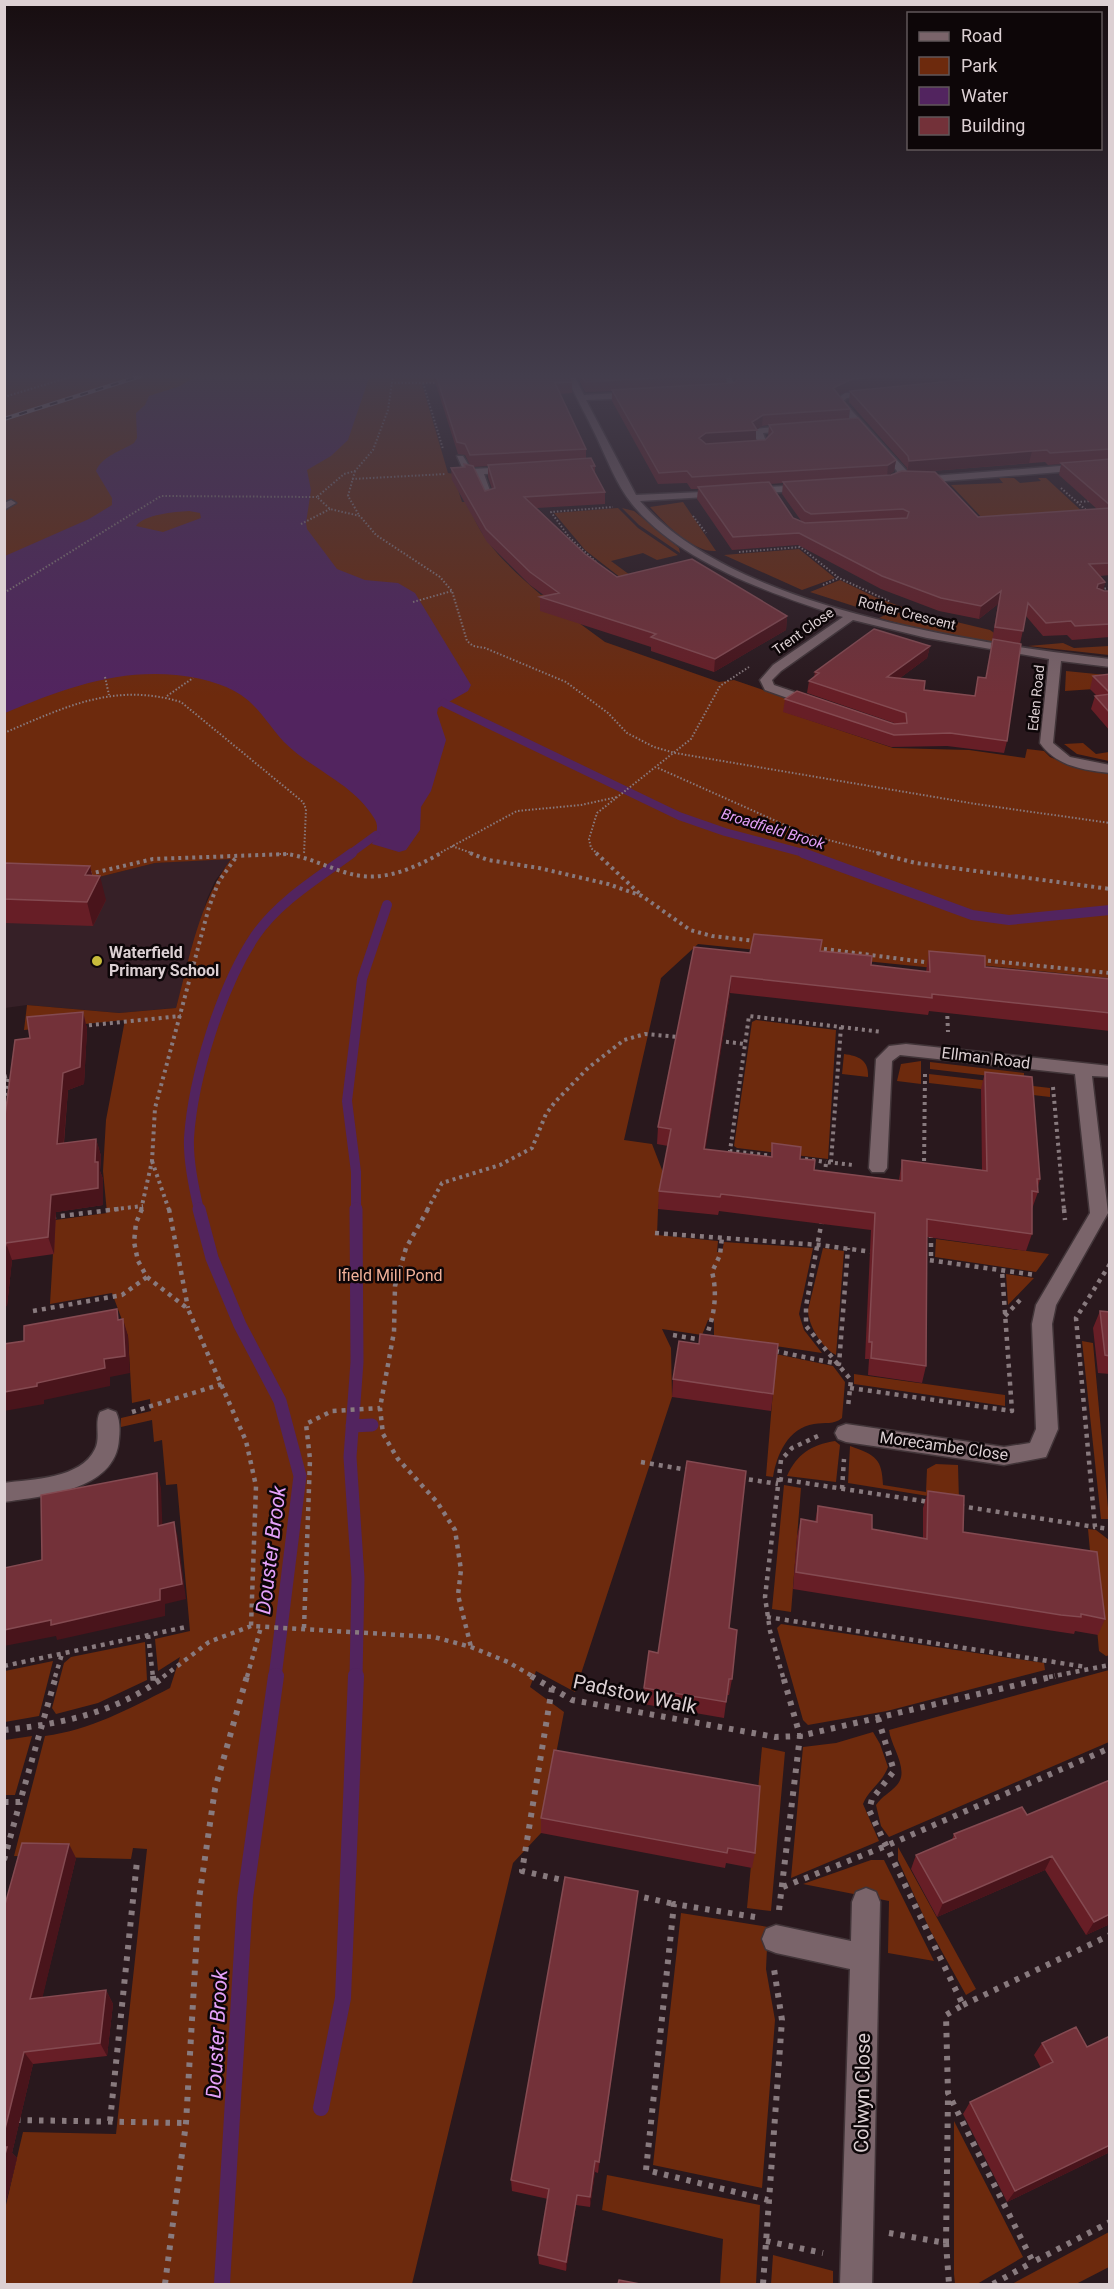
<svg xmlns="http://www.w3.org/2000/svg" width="1114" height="2289" font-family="Roboto,sans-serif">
<rect width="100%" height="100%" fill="#29181d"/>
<path fill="#362027" d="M232 858 215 881 207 899 176 1008 119 1013 27 1005 5 1008V880H87L155 863Z"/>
<path fill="#6d2a0d" d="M4 375H433L436 382 422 384 448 473 467 476 455 480 462 502H468C480 543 510 567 541 595L605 580 575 620 605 642 719 682 734 680 789 699 785 712 893 748 969 750 1025 758 1027 749 1044 751 1050 757 1077 768 1109 774V978L959 963 944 969 698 944 661 978 624 1140 652 1144 664 1175 658 1209 657 1235 718 1241 717 1252H722L724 1242 813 1248 799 1314 804 1330 822 1353 714 1337V1320H708L702 1335 662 1329 671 1348 672 1397 575 1692 536 1671 530 1687 564 1712 541 1833 513 1863 412 2284H5V2209L23 2132 116 2134 147 1849 133 1848 131 1859 14 1856 45 1736C90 1730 129 1709 170 1688L180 1657 158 1671 155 1639 190 1631 177 1484 166 1485 162 1440 154 1442 152 1420 121 1427V1418L151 1411 150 1399 132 1403 128 1336 112 1293 50 1304 55 1220 107 1213 103 1171 106 1120 125 1020 24 1030 27 1005 119 1013 176 1008C190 957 199 902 231 859L155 863 87 880H5Z
M999 478H1014L1020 483 1041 481 1038 478H1046L1085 514 985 521 951 485 1003 483Z
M683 502 716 551C694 553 664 523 650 507Z
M618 508 638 528 678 555 657 560 643 553 611 561 630 575 621 578 585 550 554 513Z
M622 508 634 511 679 548 680 553 639 525Z
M799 549 835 578 802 590 724 555Z
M840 580 875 597 913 611 866 610 810 592Z
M889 613H919L990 630 1012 646 939 634 879 618Z
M1063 643 1074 648 1109 646V655L1028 646Z
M1066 671 1106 675 1109 688 1065 691Z
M1083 743 1096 754 1109 752V761L1077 754 1064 744Z
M756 1020 836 1030 828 1159 737 1148 734 1146 752 1022Z
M844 1054C860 1056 869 1061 868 1077L842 1074Z
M921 1061V1084L897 1081 901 1064Z
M930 1062 1024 1073V1080L930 1069Z
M929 1074 1050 1088V1097L929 1083Z
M936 1239 1049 1254 1036 1272 935 1257Z
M823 1248 844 1251 836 1355C822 1348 808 1325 808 1310Z
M1006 1274 1034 1278 1008 1305Z
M1082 1341 1093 1343 1109 1519H1101Z
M776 1354 833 1366 845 1382 842 1418C834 1425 825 1422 814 1424 788 1428 777 1454 773 1477L766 1476Z
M854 1374 1005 1395V1406L854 1384Z
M835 1441 840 1445 836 1482 787 1476C797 1454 811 1445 835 1441Z
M850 1446C876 1455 882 1459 883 1485L926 1492 927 1469 936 1464 958 1465 959 1501 848 1483Z
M784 1485 801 1488 791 1612 772 1609Z
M1088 1529 1096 1530 1109 1540 1110 1655 1106 1656 1099 1651Z
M781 1624 1044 1663 1045 1670 887 1711 808 1725 803 1720 777 1628Z
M145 1642 147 1680 98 1703 56 1714 52 1708 64 1663 71 1657Z
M53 1661 39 1716 5 1722V1671Z
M1109 1670V1742L889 1837 881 1826 876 1805C882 1796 890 1793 897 1785 910 1770 891 1747 889 1730Z
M873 1732 880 1744 888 1767C882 1783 869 1789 863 1804L879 1841 791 1878 803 1747 836 1743Z
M32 1736 15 1795H5V1740Z
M762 1747 785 1752 771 1911 747 1908Z
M898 1847 976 1989 966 1995 930 1930 898 1860Z
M871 1860H884L934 1961 888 1953 889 1901 803 1884Z
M681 1913 768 1927 766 1969 775 2020 762 2188 653 2165Z
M954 2121 1023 2257 977 2284H955L954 2274Z
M607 2175 760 2205 756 2284H720L723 2239 602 2210Z
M1109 2232V2267L1076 2284H1012Z
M773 2255 833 2271V2284H771Z"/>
<path fill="#52245f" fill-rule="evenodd" d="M198 375H370L348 440 331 456 307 470 311 490 306 523 307 529 337 569 365 580 398 583 415 593 471 685 468 691 438 708 437 713 446 740 431 791 421 807 420 830 406 850 399 852 372 844C376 835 380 827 374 818 353 783 312 770 284 742 270 727 259 707 241 695 223 683 197 677 176 675 115 669 60 690 5 713V556L89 519 112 505V498L96 471C102 456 121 451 134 443L137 438 136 413 145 405 149 396 180 386ZM189 511 200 513 201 518 163 532 136 526C145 514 174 512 189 511Z"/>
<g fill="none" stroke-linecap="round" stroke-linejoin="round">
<path stroke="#52245f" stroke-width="8" d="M444 703 679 816 725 832 807 854
M350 854 376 835"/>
<path stroke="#52245f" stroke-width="10" d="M803 853 972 915 1009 920 1110 910
M199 1210C194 1189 188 1160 189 1138 193 1077 221 987 255 936 279 901 318 878 352 853
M356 1210V1172L347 1101 362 979 387 905"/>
<path stroke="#52245f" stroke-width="13" d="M199 1209 212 1258 240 1325 280 1401 300 1476 275 1677
M352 1426 372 1425
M356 1677 358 1578 350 1457 357 1362 356 1209"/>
<path stroke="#52245f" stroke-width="16" d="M321 2108 343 1998 356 1676
M222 2284 245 1898 276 1676"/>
<defs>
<path id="minor" d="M566 375H574L584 395 635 392 639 395 635 398 586 400 636 495 725 491 727 493 722 496 640 501C733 609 974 643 1110 659V667L1061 661 1053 743 1070 757 1110 765V773C1083 770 1056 766 1040 743L1049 659 927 638 853 620 781 671 772 680 774 685 818 700V706H810L765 690 760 680 773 665 843 617C774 595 680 563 632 504 616 484 607 459 596 436 586 415 575 396 566 375Z
M722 375H730L738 390 714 393V389L730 386Z
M875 392V396L847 398 843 401 907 471 902 480 884 485 879 482 881 480 895 476 897 471 834 401 845 393Z
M792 425 796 428 795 430 763 433 768 447 747 451 742 448 759 443 753 434 756 429Z
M457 456H463L471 469 512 467 517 470 512 473 484 474 493 499 488 502 483 499 475 475 465 474Z
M1110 462V468L919 483 914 480 919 477Z
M806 485 809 486V490L750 494 745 491 750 488Z
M11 500 16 503 4 510V503Z
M906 1044 1110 1066V1077L1092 1076 1108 1213 1056 1305 1052 1324 1058 1429 1046 1457 1004 1465 846 1442 838 1439 835 1433 838 1427 846 1424 1004 1447 1030 1443 1036 1429 1032 1324 1036 1305 1090 1213 1075 1074 900 1055 892 1061 887 1168 884 1172H872L869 1168 876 1059 889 1046Z
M108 1409 116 1412C120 1420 120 1430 119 1439 116 1491 43 1496 4 1502V1483C32 1479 81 1479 95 1449 101 1437 94 1423 100 1412Z
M866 1888 876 1892 880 1902 872 2284H840L850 1969 776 1953 766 1949 762 1939 766 1929 776 1925 851 1941 852 1902 856 1892Z"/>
</defs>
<use href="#minor" stroke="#423539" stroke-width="3"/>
<path stroke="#887a7e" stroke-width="2" stroke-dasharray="1.5 2" stroke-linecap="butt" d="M393 375 388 410 373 450 355 471 344 474 317 497 330 509 360 516 376 535 440 577 452 591 467 641 473 646 485 648 566 682 608 713 627 733 654 747 675 753 976 804 1110 823
M391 383H437L435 375
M423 383 443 449
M4 397 77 375
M355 471 348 496 359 515
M352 479 446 474
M1061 488 1087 511
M1077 502 1091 501
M693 516 706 533
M301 524 330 509
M799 546 839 578 891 602
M739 552 800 547
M596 562 569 537 551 512 613 507
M823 585 838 578
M1101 589 1110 588
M4 593 161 496 317 497
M413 602 452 591
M105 677 109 695
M167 696 193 678
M4 733C65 707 114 682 181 702L303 802 306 809 304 854
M658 768 805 834 883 854
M452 846 474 854
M276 854H290
M438 854 517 811 581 805 617 797
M598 854 591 848 589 839 597 813 691 739 720 686 749 667"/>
<path stroke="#887a7e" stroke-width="4" stroke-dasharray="3 4" stroke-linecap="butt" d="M470 853 488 860 539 868 608 884 642 896 690 930 712 936 756 941
M596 853 640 894
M877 853 916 863 1110 889
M89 874 153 859 287 854C307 857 325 866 344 872 379 884 411 870 441 853
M817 948 932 963
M981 960 1110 973
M947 1009 948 1032
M82 1026 181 1016
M841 1027 882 1032
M719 1041 745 1044
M4 1077 8 1076 4 1100
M1053 1087 1064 1210
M774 1156 730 1151 749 1016 841 1027 831 1162
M805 1159 826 1162
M152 1161 169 1210
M924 1168 925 1073
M825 1174 826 1162 853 1165
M107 1210 143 1206
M141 1210 152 1161 155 1108 209 907 219 881 237 856
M427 1210 442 1183 500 1165 532 1148 546 1114 555 1102 588 1068 624 1040 645 1034 679 1037"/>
<path stroke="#887a7e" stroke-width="4.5" stroke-dasharray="4 5" stroke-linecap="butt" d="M142 1209 136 1223 134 1242 138 1261 147 1277 188 1309 246 1441 256 1486 251 1626
M169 1209 188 1308
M428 1209 406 1248 395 1286 394 1332 380 1408 383 1434 398 1459 437 1502 455 1530 461 1570 458 1595 471 1647
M1064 1209 1065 1220
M52 1217 119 1209
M822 1220 806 1306V1326L851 1380 848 1407
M655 1233 820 1245 872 1252
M931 1234V1260
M921 1259 1036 1275
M1110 1264 1076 1318 1095 1527 1110 1529
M33 1311 122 1295 147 1277
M1005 1316 1020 1300
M673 1335 702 1340
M705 1339C714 1318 718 1294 712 1272L720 1255 722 1237
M775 1351 839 1364 848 1248
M850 1388 1012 1411 1002 1271
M132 1412 222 1384
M641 1462 688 1470
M740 1478 778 1484
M779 1479 929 1502
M842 1489 844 1459
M960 1506 1095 1527
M767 1617 1086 1667
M304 1628 310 1459 306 1424 332 1411 380 1408
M148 1635 153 1677
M4 1666 186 1627
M55 1677 62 1654
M163 1677 209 1642 251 1626 434 1637 471 1647 508 1662 534 1677
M247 1677 261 1627
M783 1677 770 1631 765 1597 781 1460 792 1448 820 1435
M1049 1677 1110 1665"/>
<path stroke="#887a7e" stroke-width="6" stroke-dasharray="4.5 7" stroke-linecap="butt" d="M153 1676 154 1684
M531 1676 572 1700 775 1737 800 1736 1055 1676
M552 1688 522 1871 567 1881
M878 1718 894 1771 872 1799 869 1810 963 2005 946 2015 948 2093 1033 2262 1110 2222
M4 1730C62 1724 118 1712 165 1676
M4 1802H20L56 1676
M4 1860 20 1802
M783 1887 886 1846 1110 1748
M633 1895 674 1904
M779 1910 800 1736 783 1676
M755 1917 674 1904 646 2170 768 2200
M963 2005 1110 1935
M16 2120 186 2123
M110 2121 137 1861
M889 2233 946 2243 949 2284
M766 2241 823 2253
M946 2243 948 2096
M165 2284 186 2123 199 1899 215 1789 247 1676
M763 2284 782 2020 774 1969
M993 2284 1033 2262"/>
<use href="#minor" fill="#7a646a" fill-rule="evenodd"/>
<defs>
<path id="rail" d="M4 419 144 375"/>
</defs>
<use href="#rail" stroke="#a29598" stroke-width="4"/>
<use href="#rail" stroke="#0d0608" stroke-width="2" stroke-dasharray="8" stroke-linecap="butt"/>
</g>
<path fill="#671e26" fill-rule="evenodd" d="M433 375H570L572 382V393L560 394 586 449V459L595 466V473L605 492V504L537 508 585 554 617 577 787 616 786 630 714 672 651 651V647L540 611V597L545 596 530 585 487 542 452 480 451 468 464 467V464L470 465 465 455 458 454ZM488 466V477L492 489 485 491 473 467Z
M577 375H727L726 384 734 383 737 380 733 375H1110V575L1100 576 1105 582 1103 591H1110V637L1072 640 1067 635 1043 636 1026 616 1020 644 1007 741 1004 753 947 746 891 747 783 712 785 699 897 724 807 693 809 681 814 677 815 672 930 646 927 658 900 678 924 690 974 696 986 678 998 604 979 619 939 611 881 589 798 545 732 550 697 499 698 489H691L687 483 658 484 612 401V391L585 392ZM923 384 850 391 849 402 907 468V472L888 476 894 471 896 460 849 419 850 409 839 395 851 390ZM769 425 768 437 765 440H756V430L762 426ZM1045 462 1048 465 1061 464 1059 475 1097 509 978 517 919 472ZM783 483 782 494 802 522 793 518 770 484Z
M1110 674V731L1091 709 1095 696 1096 695 1090 689 1093 676Z
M4 863 90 866 92 875 106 900 93 926 4 923Z
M694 947 750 953 820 951 871 965 926 972 929 951 985 967 1110 979V1031L929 1011 928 1015 730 993 705 1149 771 1157 772 1143 800 1159 814 1170 899 1180 902 1160 982 1170 981 1089 985 1072 1040 1179 1038 1187V1192L1032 1209V1234L1026 1251 927 1237 926 1366 922 1383 868 1375 869 1359H865L871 1230 719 1211 718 1215 658 1209 659 1191 668 1146 657 1144 658 1127Z
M83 1012 87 1029 84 1084 68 1090 64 1143 96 1139 101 1156 100 1171 103 1179V1205L56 1212 54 1254 12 1260 7 1306 4 1123 30 1038Z
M1100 1311 1110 1312V1374L1098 1373 1093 1328Z
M699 1344 773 1394 771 1411 672 1397 673 1379Z
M928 1491 963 1532 1105 1619 1098 1635 1075 1631 1074 1634 1054 1631 793 1589 797 1536 801 1519 815 1522 818 1506 872 1529 923 1538V1508Z
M729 1628 732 1679 729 1695H727L724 1718 643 1704 644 1688 658 1653Z
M554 1750 755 1853 752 1868 726 1863 725 1868 541 1833V1818Z
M1027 1815 1110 1924 1086 1935 1045 1870 937 1917 911 1869 916 1855 952 1840 954 1834Z
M76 1858 42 1998 106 1990 113 2004 107 2056 33 2064 12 2153 17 2158 4 2209V1908Z
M636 1905 598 2173 595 2172 590 2207 576 2205 566 2271 539 2264 538 2255 548 2199 512 2191 511 2180Z
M1042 2043 1087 2047 1110 2152 1007 2202 963 2114 970 2102 1041 2068 1034 2055Z"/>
<path fill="#49141b" d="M897 375H1029L851 390 832 398 833 388 852 379Z
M763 415 762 426 756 430V441L705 445 699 438 706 433 752 422Z
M1032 451 1029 463 907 473 909 461Z
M896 460 894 471 887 477 888 465Z
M1105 582 1102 595 1094 597 1098 584Z
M1001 591 998 604 979 619 981 606Z
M787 616 786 630 714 672 715 659Z
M930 646 927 658 885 689 887 677Z
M90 866 95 887 100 876 106 900 93 926 87 902 85 875Z
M731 976 730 993 703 1166 704 1149Z
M83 1012 87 1029 84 1084 68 1090 62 1161 57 1144 63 1073Z
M96 1139 101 1156 100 1171 103 1179V1205L56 1212 54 1254 48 1237 51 1195 95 1162Z
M6 1243 12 1260 7 1306 4 1307V1254Z
M123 1319 128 1336 130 1373 110 1377V1386L44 1400V1404L4 1411V1392L37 1383 104 1359Z
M157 1473 161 1488 163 1541 158 1526Z
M174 1522 178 1538 186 1599 165 1604V1616L57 1640 56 1636 4 1646V1630L160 1589Z
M69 1844 76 1858 39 2012 30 1999Z
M1052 1856 1045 1870 937 1917 943 1903Z
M638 1891 636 1905 598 2173 599 2162Z
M1110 1914V1924L1086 1935 1094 1922Z
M106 1990 113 2004 107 2056 100 2043Z
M24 2052 33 2064 12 2153 17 2158 4 2209V2133Z
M1110 2145V2152L1007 2202 1015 2191Z
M595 2161V2172L590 2207V2197Z
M577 2195 576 2205 566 2271V2262Z"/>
<path fill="#733139" stroke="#844a51" stroke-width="1.5" d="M436 375H570L572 382 555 383 586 449 470 455 465 444 457 442Z
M582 375H705L585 382Z
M741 375H897L852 379 833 388 850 409 763 415 752 422 757 430 706 433 699 438 706 444 765 440 773 432 769 425 858 418 896 460 888 465 692 477 687 471 659 473 612 390 734 383Z
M1013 375H1110V449L1050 453 1047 450 1032 451 909 461 908 456 850 391Z
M591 458 595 466H591L605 492 524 497 585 554 617 577 692 559 787 616 715 659 651 637 656 634 540 597 559 593 530 572 486 529 451 468 465 467 464 464 473 466 485 491 495 488 488 465Z
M1110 459V505L1061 463Z
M902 471 935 472 978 517 1110 508V563L1089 564 1105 582 1098 584 1097 588 1104 591H1110V624L1075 626 1071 621 1046 623 1028 603 1023 631 995 627 1001 591 981 606 941 598 882 576 799 533 733 537 698 487 769 482 793 518 805 523 907 518 909 512 903 509 811 514 805 511 783 482 891 475Z
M874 629 930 646 887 677 925 681 924 690 975 696 978 677 986 678 993 639 1021 644 1007 741 950 733 894 735 785 699 797 691 894 724 907 723 906 713 809 681 819 673 815 672Z
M1110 674V693L1093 676Z
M1110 694V713L1095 696Z
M4 863 90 866 85 875 100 876 87 902 4 899Z
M754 934 822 940 820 951 872 956 871 965 930 972 929 951 985 956V967L1110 979V1013L932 994V998L731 976 704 1149 772 1157V1143L801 1147 800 1159 815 1160 814 1170 902 1181V1160L987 1171 985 1072 1032 1077 1040 1179H1037L1038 1192 1032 1191V1234L927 1219 926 1366 871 1358 872 1342H869L875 1213 721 1194 720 1197 659 1191 671 1129 658 1127 694 947 750 953Z
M83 1012 80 1067 63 1073 57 1144 96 1139 95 1162H98V1188L51 1195 48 1237 6 1243 4 1254V1123L15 1040 30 1038 27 1017Z
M117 1309 118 1320 123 1319 125 1356 104 1359 105 1368 37 1383V1386L4 1392V1344L24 1341V1326Z
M1100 1311 1110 1312V1356L1105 1355Z
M700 1334 778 1344 773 1394 673 1379 679 1341 699 1344Z
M687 1461 746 1471 729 1628 737 1630 732 1679H729L726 1702 644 1688 649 1651 658 1653Z
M157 1473 158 1526 174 1522 182 1584 160 1589V1600L51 1625V1620L4 1630V1568L42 1560 41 1495Z
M928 1491 964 1496 963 1532 1097 1552 1105 1619 1081 1614V1617L1061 1615 796 1572 801 1519 817 1522 818 1506 872 1515V1529L927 1539Z
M554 1750 760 1786 755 1853 728 1848 727 1853 541 1818Z
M1110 1780V1914L1094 1922 1052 1856 943 1903 916 1855 956 1838 954 1834 1022 1807 1027 1815Z
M22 1843 69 1844 30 1999 106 1990 100 2043 24 2052 4 2133V1908Z
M565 1877 638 1891 599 2162 595 2161 590 2197 577 2195 566 2262 538 2255 549 2189 511 2180Z
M1076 2027 1087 2047 1110 2036V2145L1015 2191 970 2102 1053 2062 1042 2043Z
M4 2147H7L4 2158Z
M619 2280 640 2284H618Z"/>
<linearGradient id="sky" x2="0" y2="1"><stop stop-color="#170d10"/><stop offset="0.54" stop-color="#433d4c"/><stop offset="1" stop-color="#433d4c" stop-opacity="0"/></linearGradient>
<rect width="1114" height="696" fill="url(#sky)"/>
<circle fill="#c7bb3b" stroke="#0d0608" stroke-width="2" cx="97" cy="961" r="6"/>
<g text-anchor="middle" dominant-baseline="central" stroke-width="5" stroke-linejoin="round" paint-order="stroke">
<g font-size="14" fill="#dcd0d3" stroke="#0d0608">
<text transform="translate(907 613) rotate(14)">Rother Crescent</text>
<text transform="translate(803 631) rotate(-35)">Trent Close</text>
<text transform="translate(1036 698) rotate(-84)">Eden Road</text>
</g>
<g font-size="15" font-style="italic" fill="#e5a1f9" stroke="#0d0608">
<text transform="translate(773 829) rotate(17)">Broadfield Brook</text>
</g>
<g font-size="16" font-weight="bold" fill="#dcd0d3" stroke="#0d0608" text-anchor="start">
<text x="109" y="952">Waterfield<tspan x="109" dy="18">Primary School</tspan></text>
</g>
<g font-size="16" fill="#dcd0d3" stroke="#0d0608">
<text transform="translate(986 1058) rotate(7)">Ellman Road</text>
<text transform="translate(944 1446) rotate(8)">Morecambe Close</text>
</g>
<g font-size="16" fill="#f2b199" stroke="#0d0608">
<text x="390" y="1275">Ifield Mill Pond</text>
</g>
<g font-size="20" fill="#dcd0d3" stroke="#0d0608">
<text transform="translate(635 1694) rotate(12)">Padstow Walk</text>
<text transform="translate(862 2093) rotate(-89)">Colwyn Close</text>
</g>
<g font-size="21" font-style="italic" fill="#e5a1f9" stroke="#0d0608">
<text transform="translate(271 1550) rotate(-83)">Douster Brook</text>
<text transform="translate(217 2034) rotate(-87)">Douster Brook</text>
</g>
</g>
<rect width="1114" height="2289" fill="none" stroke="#dcd0d3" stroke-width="12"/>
<rect x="907" y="12" width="195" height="138" fill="#0d0608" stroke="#605759" stroke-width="1.5"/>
<rect x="919" y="32" width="30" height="9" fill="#7a646a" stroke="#605759" stroke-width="1.5"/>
<text x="961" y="42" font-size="18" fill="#dcd0d3">Road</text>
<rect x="919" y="57" width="30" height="18" fill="#6d2a0d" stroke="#605759" stroke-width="1.5"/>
<text x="961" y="72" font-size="18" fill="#dcd0d3">Park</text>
<rect x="919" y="87" width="30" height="18" fill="#52245f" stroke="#605759" stroke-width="1.5"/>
<text x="961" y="102" font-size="18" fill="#dcd0d3">Water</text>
<rect x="919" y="117" width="30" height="18" fill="#733139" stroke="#605759" stroke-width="1.5"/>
<text x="961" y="132" font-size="18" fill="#dcd0d3">Building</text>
</svg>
